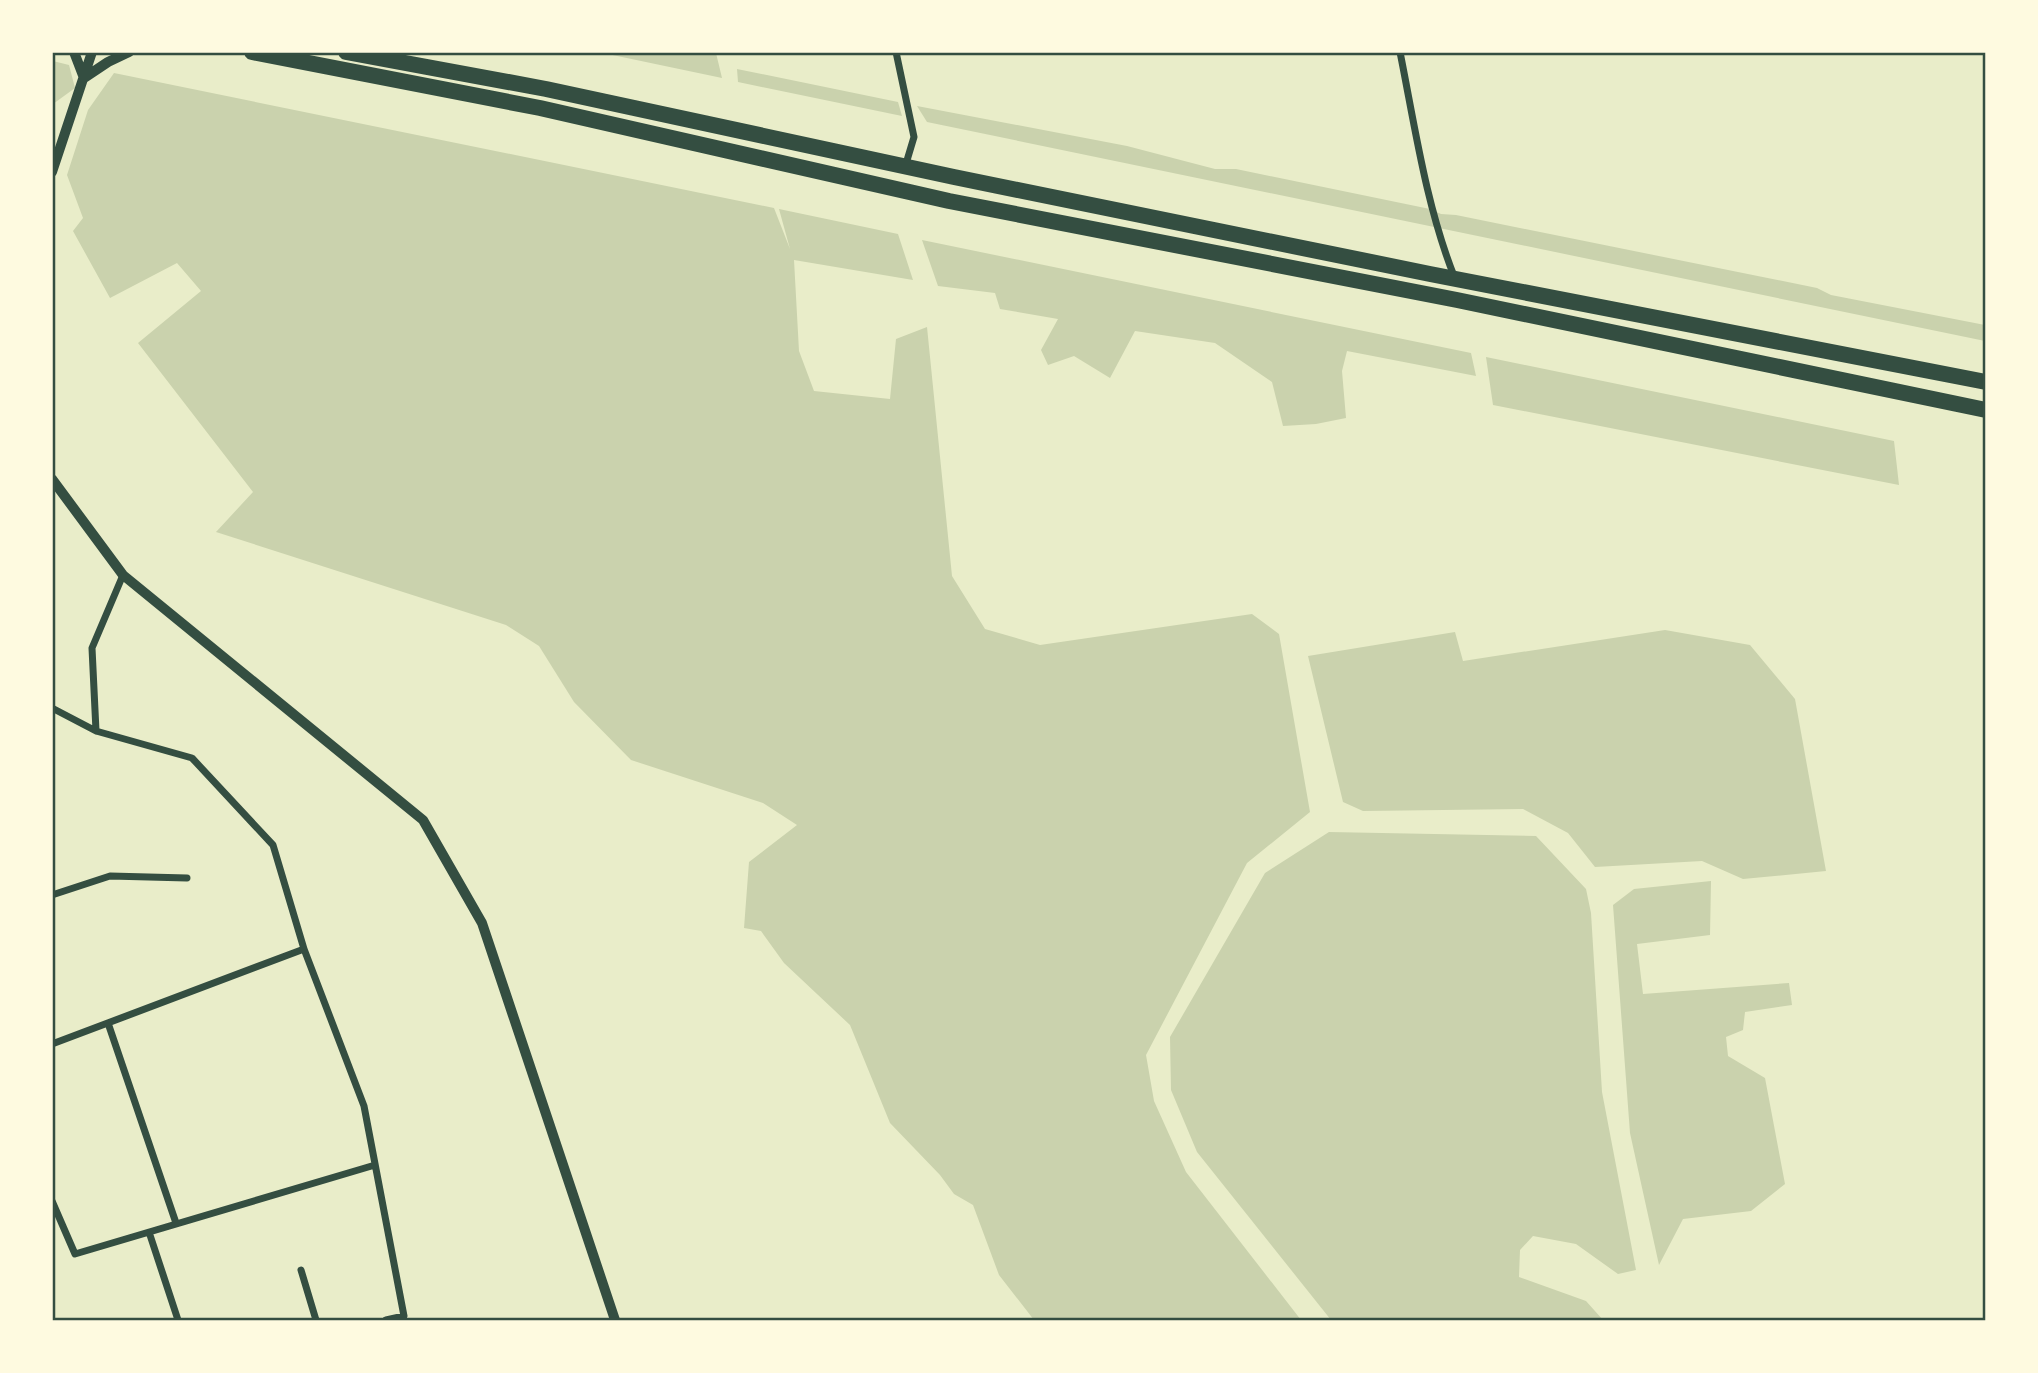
<svg xmlns="http://www.w3.org/2000/svg" width="2038" height="1373" font-family="'IBM Plex Sans',sans-serif">
<rect width="100%" height="100%" fill="#e9edc9"/>
<path fill="#cad2ad" d="M603 53H716L722 78Z
M53 61 69 65 75 88 53 104Z
M737 69 898 102 902 116 738 82Z
M114 73 774 208 790 249 779 209 898 234 913 280 794 260 799 351 814 391 890 399 896 339 927 327 952 576 985 629 1040 645 1252 614 1279 634 1310 812 1247 863 1146 1055 1154 1101 1186 1172 1301 1320H1034L999 1275 973 1205 954 1194 940 1175 890 1123 850 1025 784 963 761 931 744 928 749 862 797 825 763 803 631 760 574 702 539 646 506 625 216 532 253 492 138 343 201 291 177 263 110 298 73 231 83 218 67 175 88 110Z
M917 106 1127 146 1215 169H1236L1430 209 1441 214 1456 215 1817 288 1831 295 1985 325V341L927 122Z
M922 240 1471 353 1476 376 1347 351 1342 371 1346 418 1316 424 1283 426 1272 382 1215 343 1135 331 1110 378 1074 356 1048 365 1041 350 1058 319 1000 309 995 293 938 286Z
M1486 357 1894 441 1899 485 1493 405Z
M1665 630 1750 645 1795 699 1826 871 1743 879 1702 861 1595 867 1568 833 1523 809 1363 811 1343 802 1308 656 1455 632 1463 661Z
M1329 832 1536 836 1586 889 1591 913 1602 1092 1636 1270 1618 1274 1576 1244 1533 1236 1520 1250 1519 1277 1586 1301 1603 1320H1331L1197 1152 1171 1090 1170 1037 1265 873Z
M1711 881 1710 935 1637 944 1643 994 1789 983 1792 1005 1745 1012 1743 1030 1726 1037 1728 1056 1765 1078 1785 1184 1751 1211 1683 1219 1659 1265 1630 1133 1613 905 1634 889Z"/>
<g fill="none" stroke-linecap="round" stroke-linejoin="round">
<path stroke="#344e41" stroke-width="7" d="M896 52 914 137 905 167
M1400 52C1415 127 1426 205 1454 276
M52 708 96 731
M52 895 110 876 187 878
M304 949 364 1106 404 1316 386 1320
M108 1023 176 1223
M52 1044 304 949 273 845 192 758 96 731 92 648 123 575
M52 1201 75 1254 375 1165
M149 1232 178 1320
M301 1270 316 1320"/>
<path stroke="#344e41" stroke-width="10" d="M74 52 84 78 108 62 129 52
M52 172 92 52
M52 479 123 575 423 820 482 923 615 1320"/>
<path stroke="#344e41" stroke-width="16" d="M252 52 540 108 949 201 1457 300 1986 410
M346 52 546 89 954 177 1430 274 1986 382"/>
</g>
<rect width="2038" height="1373" fill="none" stroke="#fefae0" stroke-width="108"/>
<rect x="54" y="54" width="1930" height="1265" fill="none" stroke="#344e41" stroke-width="2.5"/>
</svg>
